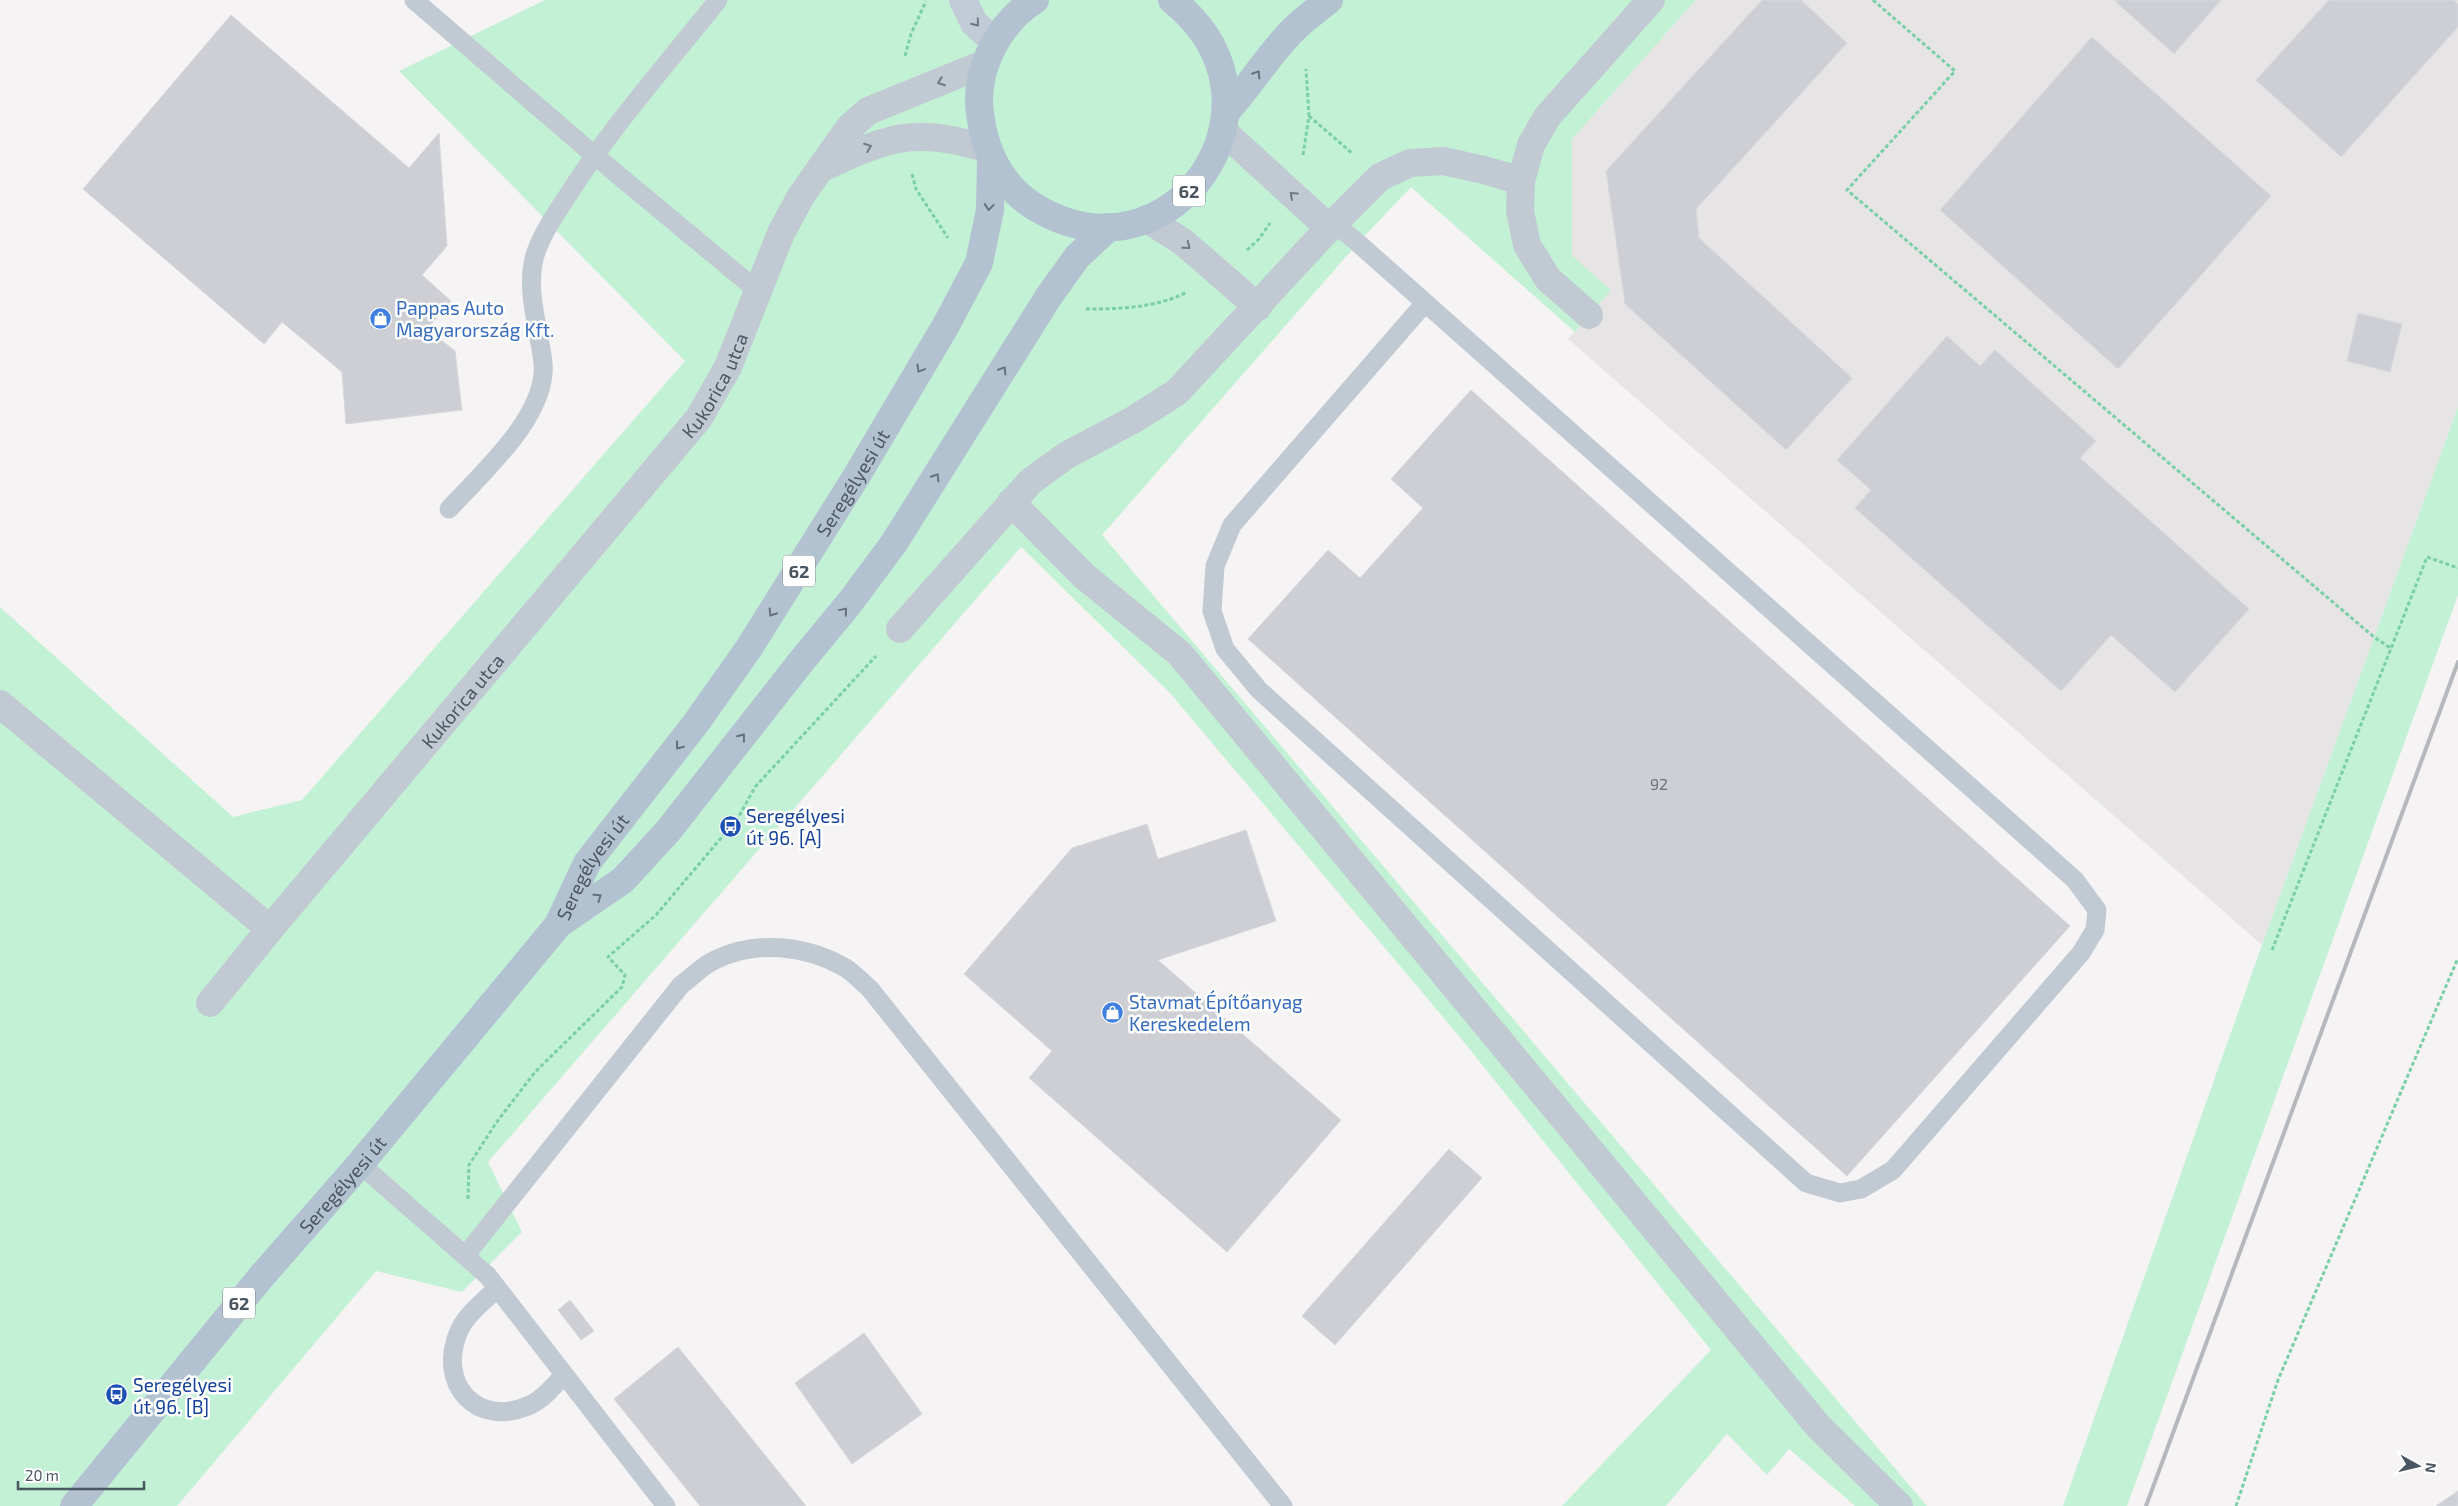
<svg xmlns="http://www.w3.org/2000/svg" width="2458" height="1506" font-family="'Exo 2',sans-serif">
<rect width="100%" height="100%" fill="#f5f3f3"/>
<path fill="#e6e4e5" d="M1696 0H2458V407L2262 945 1568 339 1589 315 1572 256V139Z"/>
<path fill="#c3f1d5" d="M545 0H1696L1572 139V256L1611 290 1575 332 1411 187 1358 243 1102 535 1927 1506H1855L1789 1449 1767 1475 1727 1434 1666 1506H1562L1711 1350 1459 1036 1170 693 1021 547 488 1162 522 1232 462 1292 376 1271 177 1506H0V607L233 817 302 800 685 361 399 71Z
M2458 407V595L2127 1506H2063L2262 945Z"/>
<path fill="#cdcfd5" stroke="#d7d9de" d="M1762 0H1801L1847 43 1696 209 1699 238 1852 378 1786 450 1625 304 1606 171Z
M2114 0H2221L2174 54Z
M2329 0H2454L2458 4V27L2341 157 2256 80Z
M231 15 409 168 439 133 447 246 422 275 451 301 427 329 455 351 462 410 346 424 342 372 282 322 264 344 83 189Z
M2092 37 2271 196 2118 369 1940 210Z
M2358 313 2402 324 2390 372 2347 361Z
M1947 336 1980 366 1995 350 2096 441 2080 458 2249 609 2175 692 2111 635 2061 691 1855 508 1871 490 1837 460Z
M1471 390 2070 926 1847 1176 1248 639 1328 550 1360 578 1423 508 1391 479Z
M1147 824 1158 859 1246 830 1276 921 1158 960 1341 1120 1227 1252 1029 1078 1052 1051 964 974 1072 848Z
M1449 1149 1482 1178 1335 1345 1302 1316Z
M570 1300 594 1331 581 1340 558 1310Z
M864 1333 922 1414 852 1464 795 1383Z
M678 1347 806 1506H700L614 1399Z
M2458 1491V1506H2436Z"/>
<g fill="none" stroke-linecap="round" stroke-linejoin="round">
<path stroke="#7ad0a6" stroke-width="3" stroke-dasharray="4 2.5" stroke-linecap="butt" d="M1873 0 1955 71 1847 190 2374 637 2392 649
M905 56 911 34 926 1
M1309 116 1353 154
M1303 155 1309 116 1306 69
M912 174 916 189 948 238
M1247 250 1259 239 1270 223
M1086 309C1120 309 1156 308 1187 292
M2272 950 2427 557 2458 568
M468 1199 469 1165 496 1123 535 1072 622 987 625 975 608 957 656 915 738 818 755 787 876 656
M2236 1506 2278 1380 2458 958"/>
<path stroke="#c1cad2" stroke-width="19" d="M414 0 594 155 759 292
M1334 223 1358 243 2075 880 2097 910 2095 930 2081 953 1893 1170 1861 1189 1840 1193 1806 1183 1259 690 1225 649 1212 611 1215 566 1232 525 1425 303
M449 509C482 473 548 415 543 363 539 327 525 291 535 255 542 233 556 214 568 195 612 126 667 64 718 0
M360 1164 488 1276 666 1506
M465 1256 681 985C692 977 703 965 715 960 755 940 805 945 844 967 853 972 862 982 870 989L1283 1506
M497 1288C485 1301 466 1314 459 1331 436 1384 477 1429 530 1405 544 1399 554 1385 564 1375"/>
<g stroke="#c1cad2" stroke-width="28">
<path d="M1223 131 1329 228"/>
<path d="M824 167C891 136 914 127 988 149"/>
<path d="M1147 219 1183 242 1258 307"/>
<path d="M1589 315 1548 279 1527 245 1520 211 1521 181 1531 145 1547 117 1651 0"/>
<path d="M1011 502 1084 576 1180 654 1818 1426 1899 1506"/>
<path d="M900 629 1031 481 1067 455 1133 420 1177 392 1329 228 1380 177 1410 163 1443 161 1484 170 1521 181"/>
<path id="s1" d="M0 704 270 929 699 418 728 367 781 233 801 196 849 128 868 111 986 63"/>
<path d="M210 1003 270 929"/>
</g>
<path stroke="#c1cbd6" stroke-width="28" d="M963 0 974 23 995 42"/>
<g stroke="#b3c2d1" stroke-width="28">
<path d="M1035 0C999 23 974 69 980 113 984 151 1002 187 1035 207 1172 290 1302 103 1172 0"/>
<path d="M1226 112C1250 86 1268 55 1293 30 1304 19 1317 10 1329 0"/>
<path d="M559 924 623 880 668 831 800 663 851 601 894 543 1049 296 1077 257 1109 227"/>
<path id="s2" d="M74 1506 261 1277 360 1164 558 925 587 863 696 723 749 648 856 477 945 327 979 263 990 210 991 159"/>
</g>
<path stroke="#b5b8bd" stroke-width="4" d="M2146 1506 2458 662"/>
</g>
<defs><path id="oneway-chevron" d="M-2-3.5L2.5 0L-2 3.5" fill="none" stroke-width="1.6" stroke-linecap="round" stroke-linejoin="round" transform="scale(1.25)"/></defs>
<use stroke="#6e7984" href="#oneway-chevron" transform="translate(976 23) rotate(51)"/>
<g stroke="#64717d">
<use href="#oneway-chevron" transform="translate(1257 74) rotate(-57)"/>
<use href="#oneway-chevron" transform="translate(989 207) rotate(95)"/>
<use href="#oneway-chevron" transform="translate(920 369) rotate(121)"/>
<use href="#oneway-chevron" transform="translate(1003 370) rotate(-58)"/>
<use href="#oneway-chevron" transform="translate(936 477) rotate(-58)"/>
<use href="#oneway-chevron" transform="translate(844 611) rotate(-50)"/>
<use href="#oneway-chevron" transform="translate(772 613) rotate(123)"/>
<use href="#oneway-chevron" transform="translate(742 737) rotate(-52)"/>
<use href="#oneway-chevron" transform="translate(679 746) rotate(128)"/>
<use href="#oneway-chevron" transform="translate(598 897) rotate(-35)"/>
</g>
<g stroke="#6e7983">
<use href="#oneway-chevron" transform="translate(941 82) rotate(159)"/>
<use href="#oneway-chevron" transform="translate(868 147) rotate(-21)"/>
<use href="#oneway-chevron" transform="translate(1293 195) rotate(-138)"/>
<use href="#oneway-chevron" transform="translate(1187 246) rotate(39)"/>
</g>
<defs>
<symbol id="shop-disc" viewBox="-11 -11 22 22"><circle r="9.5" fill="#3f7fe0" stroke="#fff"/><path d="M-5-2.5h2.3a2.7 3.5 0 0 1 5.4 0H5L5.5 6h-11ZM-1.5-2.5h3a1.5 2.3 0 0 0-3 0Z" fill="#fff"/></symbol>
<symbol id="bus-disc" viewBox="-11 -11 22 22"><circle r="9.5" fill="#1a4fb4" stroke="#fff"/><path d="M-5-6H5V4H4V6H2V4H-2V6H-4V4H-5ZM-3.5-4V0h7V-4ZM-3.5 1.2v1.5H-2V1.2ZM2 1.2v1.5H3.5V1.2Z" fill="#fff"/></symbol>
</defs>
<g fill-rule="evenodd">
<use href="#shop-disc" x="368" y="306" width="25" height="25"/>
<use href="#bus-disc" x="718" y="814" width="25" height="25"/>
<use href="#shop-disc" x="1100" y="1000" width="25" height="25"/>
<use href="#bus-disc" x="104" y="1382" width="25" height="25"/>
</g>
<g text-anchor="middle" dominant-baseline="central" stroke-width="5" stroke-linejoin="round" paint-order="stroke">
<g font-size="16" fill="#6b747e">
<text x="1659" y="783">92</text>
</g>
<g fill="#fff" stroke="#808990" stroke-width="1">
<rect x="1173" y="175.5" width="32" height="31" rx="4"/>
<rect x="783" y="555.5" width="32" height="31" rx="4"/>
<rect x="223" y="1287.5" width="32" height="31" rx="4"/>
</g>
<g font-size="18" font-weight="bold" fill="#4a5661">
<text x="1189" y="191">62</text>
<text x="799" y="571">62</text>
<text x="239" y="1303">62</text>
</g>
<g font-size="19" fill="#366cbe" stroke="#fff" text-anchor="start">
<text x="396" y="307">Pappas Auto<tspan x="396" dy="22">Magyarország Kft.</tspan></text>
<text x="1129" y="1001">Stavmat Építőanyag<tspan x="1129" dy="22">Kereskedelem</tspan></text>
</g>
<g font-size="19" fill="#4a5661" stroke="#fff">
<text stroke="none"><textPath href="#s1" startOffset="1055">Kukorica utca</textPath></text>
<text stroke="none"><textPath href="#s2" startOffset="1289">Seregélyesi út</textPath></text>
<text stroke="none"><textPath href="#s1" startOffset="650">Kukorica utca</textPath></text>
<text stroke="none"><textPath href="#s2" startOffset="824">Seregélyesi út</textPath></text>
<text stroke="none"><textPath href="#s2" startOffset="419">Seregélyesi út</textPath></text>
</g>
<g font-size="19" fill="#164399" stroke="#fff" text-anchor="start">
<text x="746" y="815">Seregélyesi<tspan x="746" dy="22">út 96. [A]</tspan></text>
<text x="133" y="1384">Seregélyesi<tspan x="133" dy="22">út 96. [B]</tspan></text>
</g>
</g>
<g transform="translate(2418 1466) rotate(98)" stroke="#ffffff" stroke-width="4" paint-order="stroke">
<path d="M0-4L9 19L0 12L-9 19Z" fill="#4a5661"/>
<text y="-8" font-size="14" font-weight="bold" text-anchor="middle" fill="#4a5661">N</text>
</g>
<path d="M18 1481v8h126v-8" fill="none" stroke="#4a5661" stroke-width="2.5"/>
<text x="25" y="1481" font-size="15" fill="#4a5661" stroke="#ffffff" stroke-width="4" paint-order="stroke">20 m</text>
</svg>
